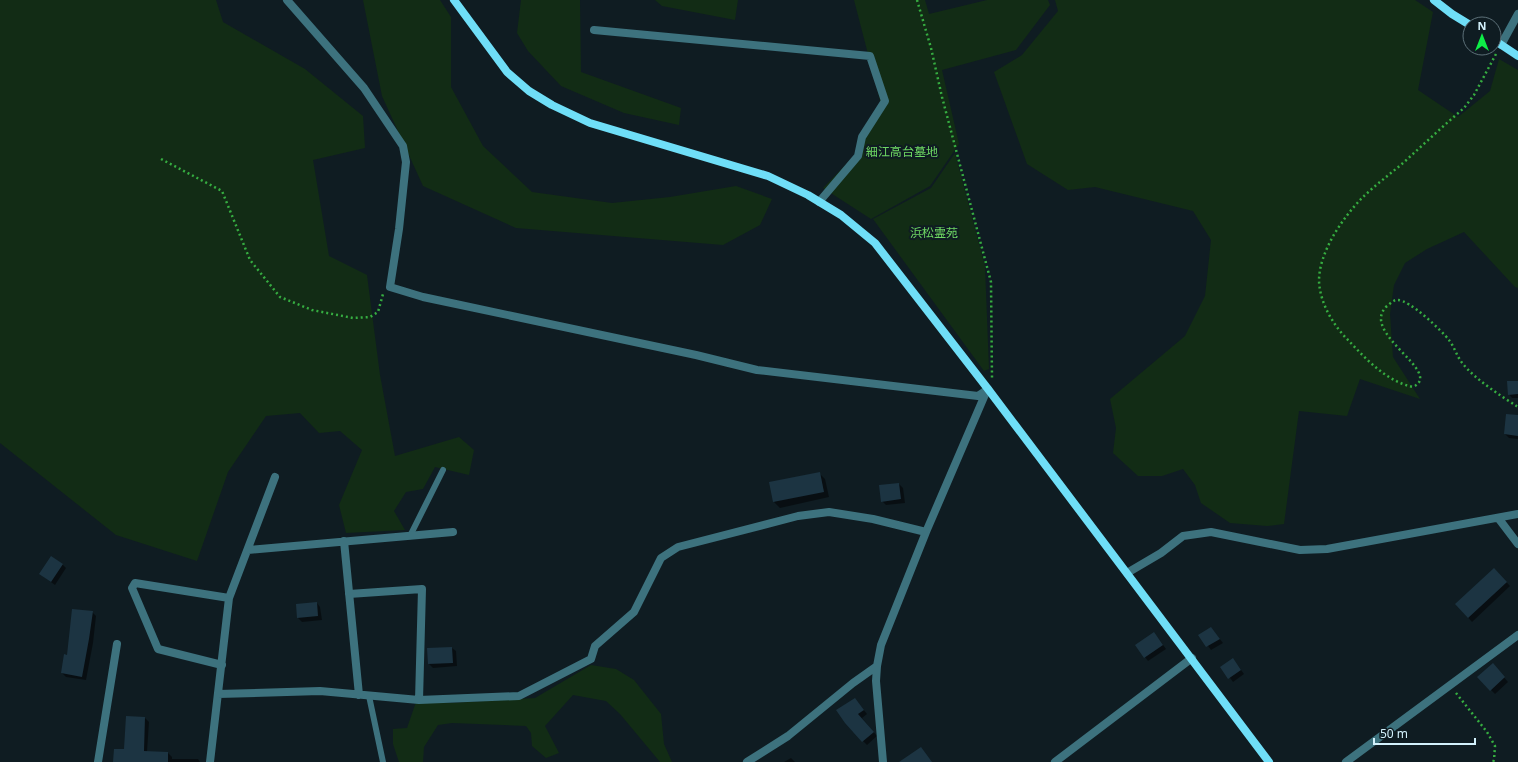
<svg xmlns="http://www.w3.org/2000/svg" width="1518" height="762" font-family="'Noto Sans','Noto Sans JP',sans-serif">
<rect width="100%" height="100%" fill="#0f1c22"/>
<path fill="#122c15" d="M0 0H216L223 22 305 69 363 116 365 148 313 160 329 256 367 275 380 375 395 456 459 437 474 450 469 475 435 467 423 489 406 492 394 511 405 530 346 533 339 505 362 450 340 431 319 433 300 413 266 416 228 472 197 561 116 535 0 443Z
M363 0H440L451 17V87L483 146 532 192 612 203 670 197 736 186 772 199 760 225 723 245 516 228 423 186 382 96Z
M521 0H580L581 72 681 108 679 125 624 113 561 86 528 51 517 33Z
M655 0H738L735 20 662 6Z
M854 0H925L929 14 987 0H1048L1050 5 1016 50 942 70 959 144 930 186 871 219 823 188 857 153 882 108Z
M1055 0H1415L1433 12 1418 90 1458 117 1490 91 1499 59 1518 70V288L1515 287 1464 232 1427 249 1405 263 1394 285 1390 314 1393 357 1420 399 1360 379 1347 416 1299 411 1284 524 1267 526 1230 523 1201 503 1195 485 1183 469 1162 476H1138L1113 453 1116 428 1110 399 1185 336 1205 296 1211 240 1193 211 1095 187 1068 190 1027 164 994 72 1022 55 1058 11Z
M955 153 985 266 989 369 984 371 873 219 931 188Z
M591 665 616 669 634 680 661 714 664 744 672 762H660L620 714 606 701 573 695 545 726 559 753 546 758 532 746 531 733 526 726 452 723 438 725 424 747 423 762H399L393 744V729L407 728 416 702 451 703 535 698Z"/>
<path fill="#0007" d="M1518 382V398H1512L1509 394Z
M1518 416V439L1509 438 1505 434Z
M819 473 825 479 829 497 780 508 774 502Z
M899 484 903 488 905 503 886 505 882 501Z
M62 564 66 568 55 585 44 577Z
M1494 569 1510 586 1472 622 1456 604Z
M317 603 320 607 322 620 302 622 298 618 297 605Z
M92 612 96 616 93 643 86 680 66 677 62 673 68 656Z
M1211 628 1223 643 1211 650 1200 635Z
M1158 638 1166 649 1148 661 1145 657Z
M452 648 456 651 457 666 433 668 429 664Z
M1233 659 1244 674 1233 682 1222 667Z
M1496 668 1508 682 1495 694 1491 690Z
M855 699 867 714 862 718 877 736 867 745 863 741Z
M145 718 149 722 147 752 168 753 172 757V759H198L200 762H114L125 750Z
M791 758 795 762H784Z"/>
<path fill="#1c3442" d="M1507 381H1518V394L1508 395Z
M1506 414 1518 415V436L1504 434Z
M820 472 824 492 773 502 769 482Z
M899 483 901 499 881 502 879 485Z
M51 556 63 564 51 582 39 574Z
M1494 568 1507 582 1468 618 1455 604Z
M317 602 318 616 297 618 296 604Z
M72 609 93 611 89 639 82 677 61 673 64 654 67 655Z
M1211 627 1220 639 1206 647 1198 635Z
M1154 632 1163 645 1144 658 1135 645Z
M452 647 453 663 428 664 427 648Z
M1233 658 1241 670 1228 679 1220 667Z
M1493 663 1505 677 1490 691 1477 677Z
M855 698 864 710 858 714 874 732 862 742 845 723 836 710Z
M126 716 145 717 144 751 168 752V762H113L114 749H124Z
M921 747 932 762H899Z"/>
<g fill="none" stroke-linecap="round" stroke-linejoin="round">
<path stroke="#36ad41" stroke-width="2.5" stroke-dasharray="2 3" stroke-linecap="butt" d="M917 0 931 48 942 97 991 282 992 378
M1496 54 1474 95 1464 108C1443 126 1423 145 1403 163 1389 175 1374 186 1361 199 1342 219 1319 252 1319 281 1320 303 1333 325 1348 340 1367 360 1386 381 1413 387 1445 372 1358 333 1387 306 1390 304 1393 300 1397 300 1409 299 1442 331 1449 340 1455 348 1457 357 1463 364 1476 380 1501 396 1518 407
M161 159 222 191 250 260 280 297 312 310 353 318 370 317 378 312 383 294
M1456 693 1487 732 1495 746 1494 760 1493 762"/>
<path stroke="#3d727e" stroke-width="6" d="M410 536 443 470
M369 696 383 762"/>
<path stroke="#3d727e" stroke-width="8" d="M287 0 364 88 403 146 406 162 399 229 390 287 423 297 696 355 757 370 978 396 988 389
M594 30 870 56 885 101 862 137 858 156 819 202
M1501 45 1518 14
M1499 519 1518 544
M344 541 359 695
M248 550 453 532
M1127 573 1161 553 1183 536 1211 532 1300 550 1327 549 1518 514
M349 594 422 589 419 700
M222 665 158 649 132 588 135 583 229 598
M877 666 876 681 883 762
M218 694 320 691 419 700 519 696 591 659 595 646 634 612 661 558 678 547 798 516 829 512 873 519 926 532
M98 762 117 644
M210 762 229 598 275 477
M747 762 788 736 853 683 877 666 881 645 926 532 987 390
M1055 762 1192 658
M1346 762 1518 635"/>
<path stroke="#6fdef7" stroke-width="8" d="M454 0 507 72 529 91 552 105 590 123 768 176 808 195 841 215 875 243 988 389 1269 762
M1434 0 1452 14 1470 25
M1494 40 1518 56"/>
</g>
<g text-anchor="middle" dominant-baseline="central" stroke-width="4" stroke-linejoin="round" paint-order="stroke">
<g font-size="12" fill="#6ed863" stroke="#0f1c22">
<text x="902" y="151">細江高台墓地</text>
<text x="934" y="232">浜松霊苑</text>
</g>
</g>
<g transform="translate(1482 36)"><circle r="19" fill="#0f1c22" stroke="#5d7179"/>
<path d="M0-3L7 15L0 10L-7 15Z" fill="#0eed47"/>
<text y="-6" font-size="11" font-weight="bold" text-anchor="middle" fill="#d3f1fc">N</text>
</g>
<path d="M1374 738v6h101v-6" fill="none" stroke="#d3f1fc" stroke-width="2"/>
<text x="1380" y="738" font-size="12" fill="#d3f1fc" stroke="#0f1c22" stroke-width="3" paint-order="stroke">50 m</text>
</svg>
